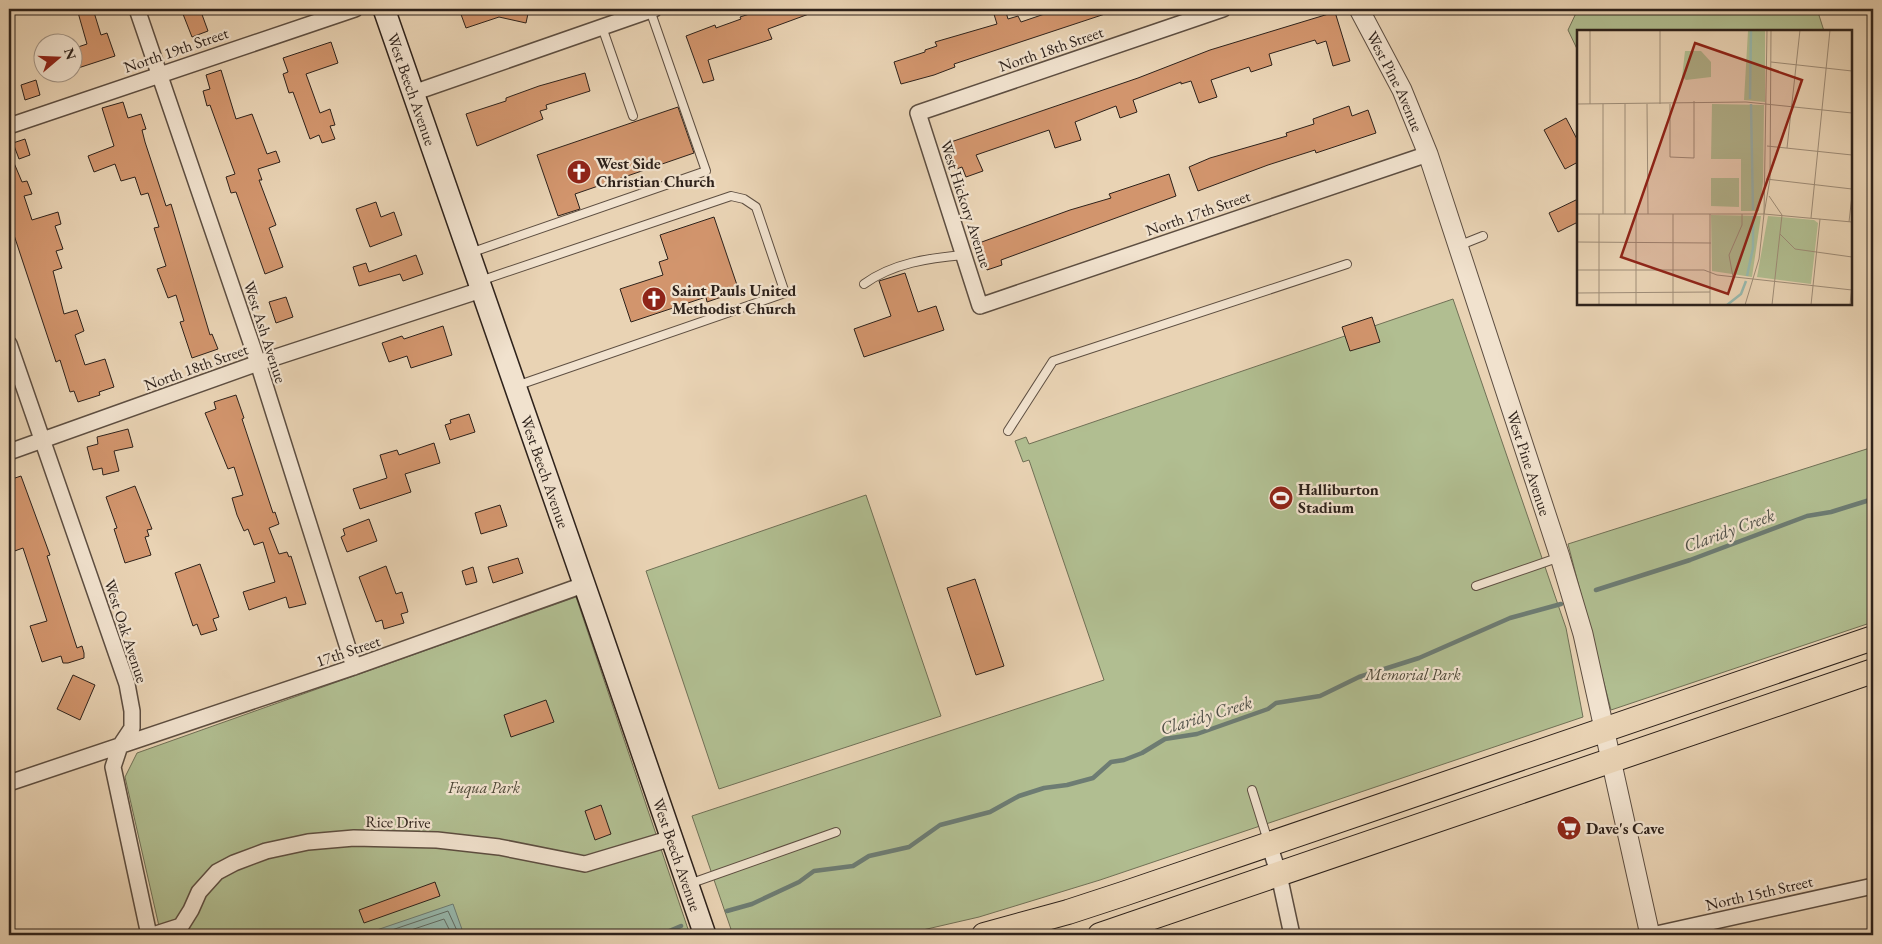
<svg xmlns="http://www.w3.org/2000/svg" width="1882" height="944" font-family="'EB Garamond',serif">
<rect width="100%" height="100%" fill="#e9d3b4"/>
<filter id="stains"><feTurbulence type="fractalNoise" baseFrequency=".004" numOctaves="4"/><feColorMatrix values="0 0 0 0 .2 0 0 0 0 .09 0 0 0 0 .02 0 0 0 .5 -.17"/></filter>
<radialGradient id="worn" r=".72"><stop offset=".6" stop-color="#630" stop-opacity="0"/><stop offset="1" stop-color="#630" stop-opacity=".3"/></radialGradient>
<path fill="#b1be91" stroke="#707056" d="M1578 9H1817L1824 31H1578V51L1568 30Z
M1453 299 1566 628 1583 717 1100 880 979 917 901 935H733L692 816 1104 680 1029 460 1023 462 1015 441 1026 437 1029 444Z
M1873 447V622L1611 710 1568 544Z
M866 495 941 716 719 789 646 571Z
M576 597 690 935H161L125 777 137 753Z"/>
<path fill="#97b8ad" stroke="#6d7c73" d="M453 904 464 935H362Z"/>
<g fill="none" stroke-linecap="round" stroke-linejoin="round">
<path stroke="#626d64" stroke-width="1" d="M377 935 448 911 459 935
M396 935 444 919 452 935"/>
<path stroke="#6d7c73" stroke-width="4.5" d="M1596 590 1690 560 1807 516 1831 512 1873 499
M727 911 752 904 799 882 814 871 853 866 869 856 909 847 940 825 990 812 1019 796 1044 788 1067 785 1093 778 1111 762 1124 760 1142 753 1165 739 1197 734 1268 709 1276 703 1320 696 1359 677 1419 658 1510 618 1561 604
M660 935 681 926"/>
</g>
<path fill="#d2956d" stroke="#2e221b" d="M77 9H93L101 35 107 33 115 56 72 70V49L87 44Z
M181 9H200L208 31 192 37Z
M459 9H529L526 23 499 17 466 28Z
M765 9H817V11L768 29 772 39 708 60 714 80 703 83 686 36 715 25 716 28 741 19 740 17Z
M1001 9H1005L1008 19 1018 16 1021 22 1059 9H1114V11L954 64 955 67 934 75 901 84 894 62 925 52V50L937 46 935 42 997 24 993 11Z
M1335 12 1350 61 1333 66 1326 41 1317 44 1315 40 1269 54 1272 65 1251 72 1249 67 1211 80 1217 97 1199 103 1191 81 1181 84V82L1133 100 1137 112 1120 118 1116 106 1075 122 1081 140 1055 148 1049 130 976 155 983 171 966 177 962 167 954 170 945 144 1138 78 1210 50Z
M331 42 338 63 306 74 320 113 330 109 335 125 330 126 335 139 322 143 319 135 310 139 293 92 289 93 283 74 288 72 283 58Z
M221 70 236 119 252 114 267 154 276 151 280 162 258 169 262 180H259L276 225 269 228 283 267 265 274 236 192 231 193 226 177 235 174 210 105 207 106 203 91 210 89 206 75Z
M585 73 590 91 546 105 547 109 540 111 543 119 477 146 466 114 506 101V98L539 86Z
M36 80 40 95 25 100 21 85Z
M123 102 128 118 141 114 146 129 142 130 145 142 166 206 171 204 210 335 212 334 218 349 192 358 180 322 184 321 176 295 168 298 157 269 166 266 154 228 159 227 148 193 141 195 135 177 121 181 115 164 94 172 88 156 114 146 102 108Z
M1349 106 1352 116 1368 110 1376 133 1316 153 1315 150 1268 165 1198 191 1189 167 1210 158 1287 136 1286 133 1314 124 1313 119Z
M678 107 694 153 575 194 580 209 558 216 537 155Z
M1566 118 1578 141V162L1565 169 1544 130Z
M25 139 30 155 19 159 13 143Z
M9 151 22 182 27 181 32 194 24 196 32 220 58 212 61 224 55 226 63 249 56 251 62 268 53 271 64 314 77 310 84 331 75 335 85 365 105 359 114 387 99 392 100 395 78 402 74 391 70 392 60 360 56 362 9 220Z
M1169 174 1176 196 1001 260 1002 265 987 270 979 243 1070 210 1111 198 1109 194Z
M1578 199V222L1558 232 1549 213Z
M376 202 381 217 394 212 402 235 370 247 356 209Z
M714 217 739 291 707 302 706 297 631 322 620 289 663 275 659 262 668 259 660 235Z
M416 255 423 274 403 281 400 274 359 286 353 267 366 263 369 272Z
M905 273 918 312 936 306 944 330 864 357 854 329 891 316 879 281Z
M286 297 293 317 276 323 269 302Z
M1372 317 1380 342 1350 351 1342 327Z
M443 326 452 355 411 368 407 356 389 362 382 343 402 336 404 339Z
M236 395 244 418 242 419 273 513 275 512 279 524 269 528 279 554 287 552 289 557 291 556 306 604 289 608 286 597 249 610 243 592 275 582 263 542 254 545 248 529 244 531 237 515 232 498 243 495 234 467 228 469 205 413 216 409 214 402Z
M469 414 475 432 450 440 445 425 451 423 450 420Z
M128 429 133 447 114 451 119 471 103 475 102 468 93 470 87 447 98 444 97 437Z
M434 443 440 463 405 474 411 492 360 509 353 489 387 478 380 455 397 450 399 455Z
M21 476 50 555 47 556 77 648 82 646 84 653V658L68 663H63L61 656 42 662 30 626 47 621 23 548 9 553V480Z
M135 486 152 529 147 530 149 536 145 537 151 555 125 563 114 529 117 528 106 497Z
M500 505 507 526 481 534 475 513Z
M369 519 377 541 347 552 341 537 345 535 343 529Z
M518 558 523 573 493 583 488 567Z
M200 564 219 617 213 619 217 630 201 635 197 624 193 626 175 573Z
M386 566 396 594 402 592 408 612 401 614 404 623 384 629 382 620 376 622 359 577Z
M473 567 477 582 466 585 462 571Z
M975 579 1004 666 976 675 947 588Z
M73 675 95 685 80 720 57 709Z
M546 700 554 722 511 737 504 715Z
M601 805 611 834 595 840 585 811Z
M435 882 440 896 364 923 359 910Z"/>
<g fill="none" stroke-linecap="round" stroke-linejoin="round">
<defs>
<path id="service" d="M602 27 633 116
M1458 246 1483 236
M470 253 706 171 650 10
M480 281 731 196 744 199 756 207 785 293 516 386
M864 284C893 263 929 258 964 255
M1008 431 1053 361 1347 264
M1476 586 1560 557
M1252 790 1268 841
M689 884 836 832"/>
<path id="minor" d="M137 9 258 363 354 667
M1223 9 918 113 980 306 1428 154
M413 93 654 9
M9 126 355 9
M9 344 127 684 132 711V728L120 746 113 767 149 935
M9 452 258 363 481 290
M9 783 354 667 586 584
M1269 844 1279 875 1292 935
M153 935 181 926 191 910 199 892 217 872 234 863 266 851 308 842 354 838 437 840 499 847 585 864 672 838
M1652 935 1873 886"/>
<g id="tertiary">
<path id="s1" d="M1359 9 1402 90 1428 154 1560 557 1583 634 1650 935"/>
</g>
<g id="secondary">
<path id="s2" d="M384 9C492 317 599 626 705 935"/>
</g>
<path id="primary" d="M984 935 1068 912 1123 894 1873 638
M1100 935 1873 671"/>
</defs>
<use href="#service" stroke="#5d4e41" stroke-width="10"/>
<use href="#minor" stroke="#5d4e41" stroke-width="18"/>
<use href="#tertiary" stroke="#5d4e41" stroke-width="21"/>
<use href="#secondary" stroke="#2e221b" stroke-width="24"/>
<use href="#primary" stroke="#2e221b" stroke-width="26"/>
<use href="#service" stroke="#f1e2ce" stroke-width="8"/>
<use href="#minor" stroke="#f1e2ce" stroke-width="15"/>
<use href="#tertiary" stroke="#f1e2ce" stroke-width="19"/>
<use href="#secondary" stroke="#f1e2ce" stroke-width="21"/>
<use href="#primary" stroke="#e9d3b4" stroke-width="24"/>
</g>
<defs>
<symbol id="church-disc" viewBox="-11 -11 22 22"><circle r="9.5" fill="#8f2418" stroke="#f1e2ce"/><path d="M-1.2-6h2.4v3.5h3.3v2.4h-3.3V6h-2.4V-.1h-3.3v-2.4h3.3Z" fill="#fff"/></symbol>
<symbol id="stadium-disc" viewBox="-11 -11 22 22"><circle r="9.5" fill="#8f2418" stroke="#f1e2ce"/><path d="M0-5a6.5 5 0 1 0 0 10a6.5 5 0 1 0 0-10ZM-3.5-1.8h7v3.6h-7Z" fill="#fff"/></symbol>
<symbol id="supermarket-disc" viewBox="-11 -11 22 22"><circle r="9.5" fill="#8f2418" stroke="#f1e2ce"/><path d="M-6-5.5h2.5l.6 2H6L4.5 2H-2.5L-4.4-4H-6ZM-1.5 3.2a1.3 1.3 0 1 0 .1 0ZM3 3.2a1.3 1.3 0 1 0 .1 0Z" fill="#fff"/></symbol>
</defs>
<g fill-rule="evenodd">
<use href="#church-disc" x="565" y="158" width="28" height="28"/>
<use href="#church-disc" x="640" y="285" width="28" height="28"/>
<use href="#stadium-disc" x="1267" y="484" width="28" height="28"/>
<use href="#supermarket-disc" x="1555" y="814" width="28" height="28"/>
</g>
<g text-anchor="middle" dominant-baseline="central" stroke-width="4.5" stroke-linejoin="round" paint-order="stroke">
<g font-size="16" fill="#2e221b" stroke="#f1e2ce">
<text transform="translate(1051 49) rotate(-19)">North 18th Street</text>
<text transform="translate(176 50) rotate(-19)">North 19th Street</text>
<text stroke="none"><textPath href="#s1" startOffset="81">West Pine Avenue</textPath></text>
<text stroke="none"><textPath href="#s2" startOffset="85">West Beech Avenue</textPath></text>
<text transform="translate(966 204) rotate(72)">West Hickory Avenue</text>
<text transform="translate(1198 213) rotate(-19)">North 17th Street</text>
<text transform="translate(265 332) rotate(72)">West Ash Avenue</text>
<text transform="translate(196 367) rotate(-20)">North 18th Street</text>
<text stroke="none"><textPath href="#s1" startOffset="486">West Pine Avenue</textPath></text>
<text stroke="none"><textPath href="#s2" startOffset="490">West Beech Avenue</textPath></text>
<text transform="translate(126 631) rotate(72)">West Oak Avenue</text>
<text transform="translate(348 651) rotate(-19)">17th Street</text>
<text transform="translate(398 822) rotate(1)">Rice Drive</text>
<text stroke="none"><textPath href="#s2" startOffset="895">West Beech Avenue</textPath></text>
<text transform="translate(1759 893) rotate(-13)">North 15th Street</text>
</g>
<g font-size="16" font-weight="bold" fill="#2e221b" stroke="#f1e2ce" text-anchor="start">
<text x="596" y="163">West Side<tspan x="596" dy="18">Christian Church</tspan></text>
<text x="672" y="290">Saint Pauls United<tspan x="672" dy="18">Methodist Church</tspan></text>
<text x="1298" y="489">Halliburton<tspan x="1298" dy="18">Stadium</tspan></text>
<text x="1586" y="828">Dave's Cave</text>
</g>
<g font-size="16" font-style="italic" fill="#4f4938" stroke="#f1e2ce">
<text x="1413" y="674">Memorial Park</text>
<text x="484" y="787">Fuqua Park</text>
</g>
<g font-size="18" font-style="italic" fill="#4e4f47" stroke="#f1e2ce">
<text transform="translate(1729 530) rotate(-20)">Claridy Creek</text>
<text transform="translate(1206 715) rotate(-17)">Claridy Creek</text>
</g>
</g>
<g transform="translate(1577 30)">
<rect width="275" height="275" fill="#e9d3b4"/>
<path d="M188 0V72L167 70 171 1ZM108 21H124L134 32V47L109 50 105 47ZM135 74 187 75 186 152 182 181H164V129H134ZM134 148H162V177L134 176ZM134 185 184 186 175 247 135 241ZM191 186 237 190 241 193 234 254 180 247Z" fill="#b1be91"/>
<path fill="none" stroke="#97b8ad" stroke-width="2.5" d="M173 69 174 0M174 74 176 180M170 246 176 218V186M150 275 164 264 169 251"/>
<path fill="none" stroke="#9e8c77" stroke-width="1" d="M13 0V74M83 0V74M194 32 275 41M0 74 169 72 275 83M26 74V184M70 74 71 184M93 74V127L117 128V71M190 116 275 125M210 118 223 0M189 149 275 159M192 166 205 185M0 184H187M22 184V275M48 184V74M187 184 275 192M187 184 193 149 194 0M234 188 253 0M272 192 275 165M203 204 218 219 275 227M0 212 134 213M0 240H127L140 245 275 260M156 247 152 225 165 195V184M0 263 133 262M59 275V184M96 275V184M133 275V184M168 275 182 229 187 184 190 0M195 275 205 185M234 275 243 189M273 275 275 253"/>
<path fill="#8f2418" fill-opacity="0.15" stroke="#8f2418" stroke-width="2.5" d="M118 13 225 50 151 264 44 227Z"/>
<rect width="275" height="275" fill="none" stroke="#2e221b" stroke-width="2.5"/>
</g>
<rect width="1882" height="944" fill="none" stroke="#e9d3b4" stroke-width="30"/>
<rect x="10" y="10" width="1862" height="924" fill="none" stroke="#2e221b" stroke-width="2.5"/>
<rect x="15" y="15" width="1852" height="914" fill="none" stroke="#2e221b"/>
<g transform="translate(58 58) rotate(71)"><circle r="24" fill="#f1e2ce" stroke="#a39586"/>
<path d="M0-4L9 19L0 12L-9 19Z" fill="#8f2418"/>
<text y="-8" font-size="14" font-weight="bold" text-anchor="middle" fill="#2e221b">N</text>
</g>
<rect width="100%" height="100%" filter="url(#stains)"/>
<rect width="100%" height="100%" fill="url(#worn)"/>
</svg>
